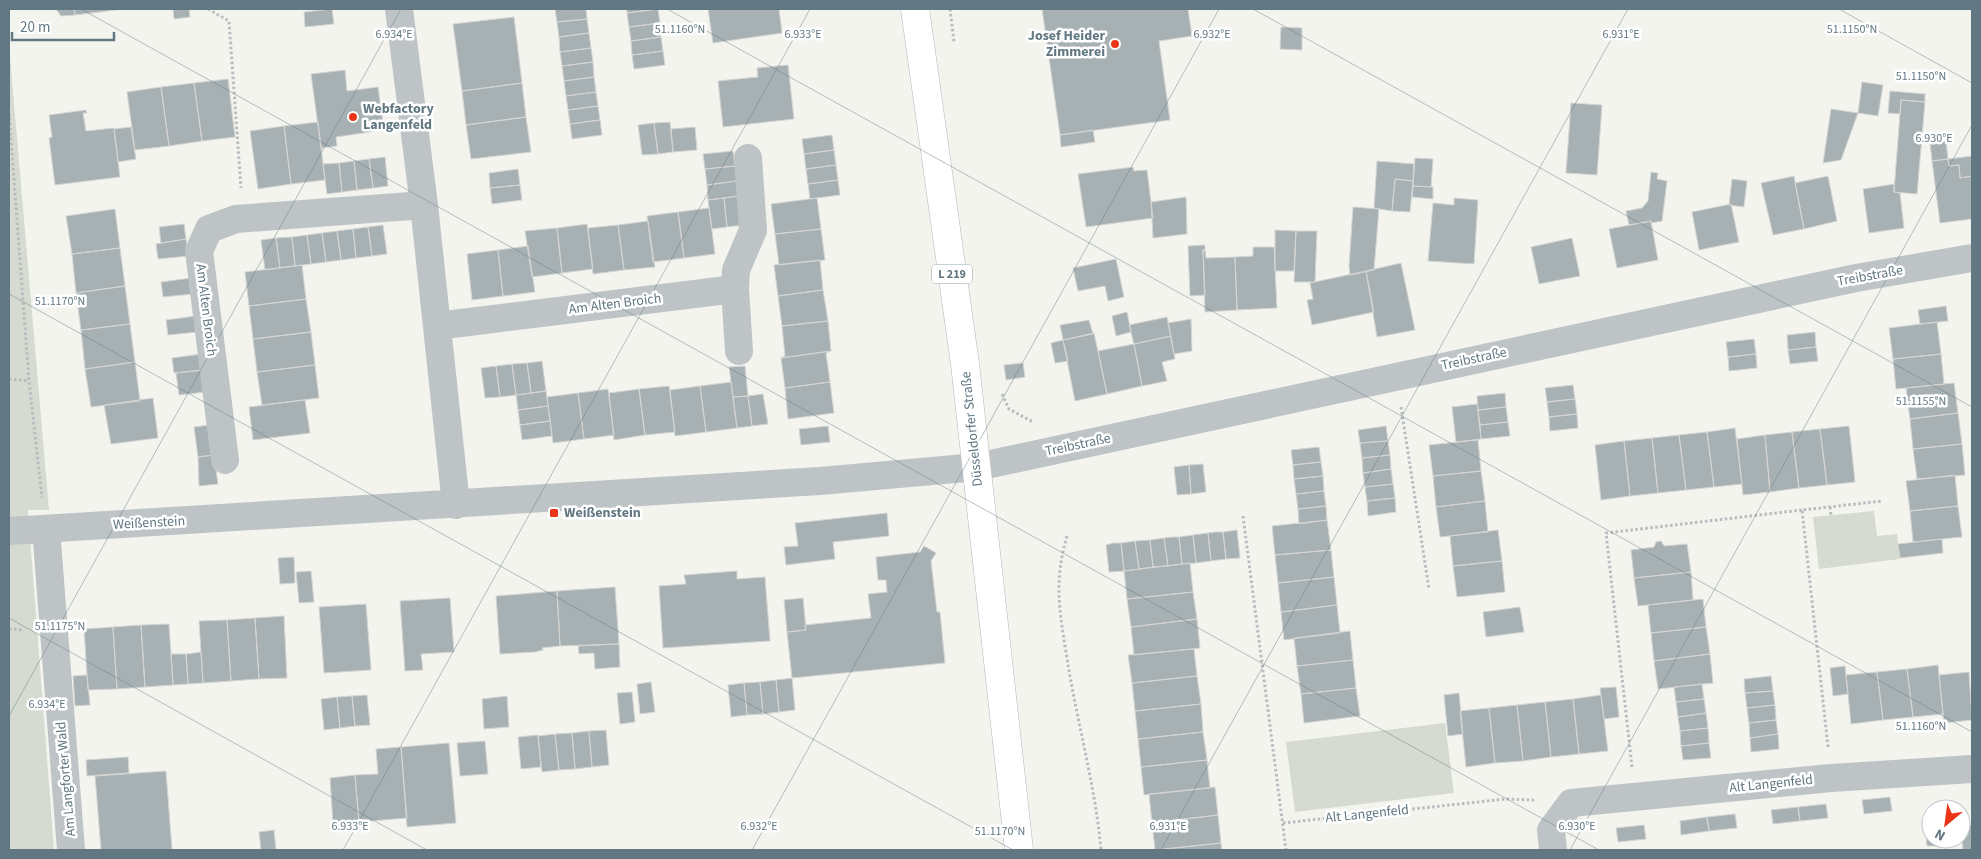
<svg xmlns="http://www.w3.org/2000/svg" width="1981" height="859" font-family="'Source Sans 3',sans-serif">
<rect width="100%" height="100%" fill="#f4f4ef"/>
<path fill="#d5dbd0" d="M9 45 49 510H28L54 850H9Z
M1874 511 1877 536 1897 534 1900 559 1819 569 1813 517Z
M1445 723 1454 793 1295 812 1286 742Z"/>
<path fill="#a7b1b4" stroke="#d5d5d2" d="M56 9H74L75 15 61 16Z
M74 9H124L75 15Z
M173 9H189L190 17 174 19Z
M332 9 334 24 305 27 304 12Z
M555 9H586L587 19 557 22Z
M627 9H658L627 13Z
M658 9 660 23 629 27 627 13Z
M708 9H779L782 33 713 43Z
M1042 9H1188L1192 36 1159 41 1170 120 1060 135Z
M514 17 522 83 462 91 453 24Z
M587 19 589 33 559 37 557 22Z
M660 23 661 37 631 41 629 27Z
M1281 27 1302 28V50L1280 49Z
M589 33 591 48 560 52 559 37Z
M661 37 663 51 632 55 631 41Z
M591 48 593 62 562 66 560 52Z
M663 51 665 65 634 69 632 55Z
M593 62 594 77 564 81 562 66Z
M788 65 794 119 723 127 718 81 758 77 757 68Z
M345 70 347 91 378 87 384 130 336 137 337 146 321 148 311 74Z
M594 77 596 92 566 96 564 81Z
M228 79 235 137 202 141 194 83Z
M1862 82 1883 85 1878 116 1858 113Z
M194 83 202 141 169 146 161 87Z
M522 83 526 117 466 125 462 91Z
M161 87 169 146 135 150 127 92Z
M1890 91 1925 94V102L1901 100 1900 114 1888 113Z
M596 92 598 106 568 110 566 96Z
M1901 100 1925 102 1917 194 1894 192Z
M1571 103 1602 105 1597 175 1566 173Z
M598 106 600 120 570 124 568 110Z
M1831 109 1858 113 1841 160 1823 163Z
M86 110 87 113H83L86 131 114 128 120 177 55 185 49 138 52 137 49 115Z
M526 117 531 152 471 159 466 125Z
M600 120 602 135 572 139 570 124Z
M318 122 325 180 291 184 284 126Z
M670 122 673 152 658 154 654 123Z
M654 123 658 154 642 155 638 125Z
M284 126 291 184 258 189 250 131Z
M131 127 136 159 118 162 114 129Z
M695 127 697 150 673 152 671 129Z
M1093 130 1095 142 1061 147 1060 135Z
M832 135 834 150 804 154 802 139Z
M1946 141 1948 159 1932 161 1930 143Z
M834 150 836 165 806 169 804 154Z
M733 151 735 166 705 169 703 154Z
M1972 156V176L1960 178 1959 165 1949 166 1948 159Z
M385 157 388 186 373 188 369 159Z
M1415 158 1433 159 1431 187 1413 186Z
M369 159 373 188 357 190 354 161Z
M1948 159 1949 166 1959 165 1960 178 1972 176V219L1940 223 1932 161Z
M354 161 357 190 342 192 339 163Z
M1377 161 1414 164 1413 181 1395 179 1392 211 1374 208Z
M339 163 342 192 327 194 323 164Z
M836 165 838 180 808 184 806 169Z
M735 166 737 181 707 185 705 169Z
M1133 167 1134 171 1147 170 1153 218 1086 227 1078 174Z
M518 169 520 185 490 188 489 173Z
M1651 172 1658 173 1657 179 1667 181 1662 221 1651 223V221L1629 225 1626 211 1642 208 1648 201Z
M1794 176 1804 229 1773 235 1761 183Z
M1828 176 1837 221 1804 229 1795 183Z
M1395 179 1413 181 1410 212 1392 211Z
M1732 179 1747 181 1744 207 1729 205Z
M838 180 840 195 810 199 808 184Z
M737 181 739 196 708 200 707 185Z
M1894 184V192L1900 193 1904 228 1869 233 1863 189Z
M520 185 522 200 492 204 490 188Z
M1413 186 1433 187V199L1412 197Z
M739 196 743 225 727 227 724 198Z
M1186 197 1187 234 1153 238 1151 202Z
M724 198 727 227 712 229 708 200Z
M817 198 821 229 775 234 771 204Z
M1454 198 1478 200 1474 264 1428 261 1433 203 1454 205Z
M1731 204 1739 242 1699 250 1692 212Z
M1353 207 1379 209 1374 270 1350 275 1349 266Z
M709 208 715 254 684 258 678 212Z
M115 209 120 248 72 254 66 216Z
M678 212 684 258 653 262 647 216Z
M648 221 655 267 624 270 618 225Z
M1651 221 1658 260 1617 268 1609 229Z
M184 224 186 239 161 243 159 227Z
M587 224 593 269 562 273 557 228Z
M383 225 387 254 372 256 368 227Z
M618 225 624 270 593 274 588 228Z
M368 227 372 256 356 258 353 229Z
M557 228 562 273 532 277 525 231Z
M353 229 356 258 341 260 337 231Z
M821 229 825 260 779 265 775 234Z
M1275 230 1296 231 1294 271H1275Z
M337 231 341 260 326 262 322 233Z
M1296 231H1317L1315 282H1294Z
M322 233 326 262 311 264 307 235Z
M307 235 311 264 295 266 292 237Z
M292 237 295 266 280 268 276 238Z
M276 238 280 268 265 270 261 240Z
M1572 238 1580 276 1539 284 1531 247Z
M186 239 189 256 158 259 156 244Z
M1205 245V250H1203L1205 295 1190 296 1188 246Z
M528 246 535 292 503 296 498 250Z
M1253 247H1274L1277 308 1237 310 1235 257 1253 256Z
M120 248 125 286 76 293 72 254Z
M498 250 503 296 472 300 467 254Z
M1203 250H1205L1206 258 1235 257 1237 310 1205 312Z
M1116 259 1124 297 1108 301 1105 286 1078 291 1073 268Z
M820 260 823 290 778 296 774 265Z
M1401 263 1415 330 1377 337 1366 271Z
M302 265 306 299 249 306 245 272Z
M1366 271 1374 312 1312 325 1307 300 1313 299 1310 283Z
M191 278 193 294 163 297 161 282Z
M125 286 130 324 81 330 76 293Z
M823 290 828 321 782 326 778 296Z
M306 299 311 332 253 339 249 306Z
M1946 306 1948 321 1920 324 1918 310Z
M1127 312 1131 332 1116 336 1112 316Z
M196 316 198 332 168 335 166 320Z
M1167 317 1171 336 1134 344 1129 325Z
M1191 319 1192 351 1174 354 1168 323Z
M1089 320 1093 334 1063 340 1060 325Z
M828 321 831 351 781 358 785 356 782 326Z
M1937 322 1941 354 1893 359 1889 328Z
M130 324 135 362 85 369 81 330Z
M311 332 315 365 257 372 253 339Z
M1815 332 1816 347 1788 350 1787 335Z
M1094 333 1107 394 1075 401 1063 340Z
M1171 336 1175 359 1162 362 1167 381 1142 386 1134 344Z
M1754 339 1756 354 1728 357 1726 342Z
M1063 340 1068 361 1055 363 1051 343Z
M1134 344 1142 386 1107 394 1098 351Z
M1816 347 1818 361 1790 364 1788 350Z
M831 351 826 353 830 382 785 388 781 358Z
M201 354 203 370 174 373 172 358Z
M1756 354 1757 368 1729 371 1728 357Z
M1941 354 1944 384 1896 389 1893 359Z
M542 361 546 391 531 393 527 363Z
M135 362 140 401 91 407 85 369Z
M527 363 531 393 516 395 512 364Z
M1023 363 1025 377 1006 380 1004 365Z
M512 364 516 395 500 397 496 366Z
M315 365 319 398 262 405 257 372Z
M496 366 500 397 485 398 481 368Z
M745 366 748 396 733 397 729 367Z
M203 370 206 392 179 395 176 373Z
M731 382 737 428 706 432 700 386Z
M830 382 834 413 788 419 785 388Z
M1954 383 1958 413 1910 419 1906 388Z
M1573 385 1575 399 1547 402 1545 388Z
M669 386 675 432 645 435 639 389Z
M700 386 706 432 675 436 670 390Z
M608 389 614 435 584 439 578 393Z
M639 389 645 435 614 440 609 393Z
M546 391 548 406 518 410 516 395Z
M578 393 584 439 553 443 547 397Z
M1505 393 1506 407 1478 410 1477 396Z
M763 394 768 424 752 426 748 396Z
M748 396 752 426 737 428 733 397Z
M153 398 158 438 111 444 104 405Z
M1575 399 1577 414 1549 417 1547 402Z
M305 400 310 433 253 440 249 407Z
M1477 404 1481 439 1456 442 1452 407Z
M548 406 550 421 520 425 518 410Z
M1506 407 1508 422 1480 425 1478 410Z
M1958 413 1962 444 1913 449 1910 419Z
M1577 414 1578 428 1550 431 1549 417Z
M550 421 552 436 522 440 520 425Z
M1508 422 1510 436 1481 439 1480 425Z
M210 425 214 455 198 457 194 427Z
M828 426 830 442 801 445 799 429Z
M1386 426 1388 441 1360 443 1358 430Z
M1849 426 1855 482 1827 485 1820 429Z
M1735 428 1742 484 1714 487 1707 432Z
M1820 429 1827 485 1799 488 1792 432Z
M1707 432 1714 487 1686 490 1679 435Z
M1792 432 1799 488 1770 492 1765 435Z
M1679 435 1686 490 1658 493 1652 438Z
M1765 435 1770 492 1743 495 1737 439Z
M1652 438 1658 493 1630 496 1624 441Z
M1478 440 1481 471 1433 476 1429 445Z
M1388 441 1390 455 1362 458 1360 443Z
M1624 441 1630 496 1601 500 1595 445Z
M1962 444 1965 475 1917 479 1913 449Z
M1319 447 1321 462 1293 465 1291 450Z
M214 455 218 484 199 486 198 457Z
M1390 455 1391 469 1363 473 1362 458Z
M1321 462 1323 476 1294 479 1293 465Z
M1203 464 1206 492 1191 494 1189 465Z
M1189 465 1191 494 1177 495 1174 467Z
M1391 469 1393 484 1365 487 1363 473Z
M1481 471 1485 501 1436 507 1433 476Z
M1955 475 1958 506 1910 511 1906 481Z
M1323 476 1324 491 1296 494 1294 479Z
M1393 484 1395 498 1367 501 1365 487Z
M1324 491 1326 506 1298 509 1296 494Z
M1395 498 1396 512 1368 516 1367 501Z
M1485 501 1488 532 1440 537 1436 507Z
M1326 506 1327 520 1299 524 1298 509Z
M1958 506 1962 537 1913 542 1910 511Z
M887 513 889 536 833 542 835 559 786 565 784 547 798 546 795 523Z
M1327 520 1331 550 1275 555 1272 526Z
M1237 530 1240 558 1226 559 1223 532Z
M1498 530 1502 561 1453 566 1450 536Z
M1215 532H1223L1226 559 1211 561 1208 533Z
M1208 533 1211 561 1196 563 1193 535Z
M1193 535 1196 563 1182 564 1179 537Z
M1172 537H1179L1182 564 1168 566 1164 538Z
M1164 538 1168 566 1153 567 1150 540Z
M1942 539 1943 553 1900 558 1898 544Z
M1150 540 1153 567 1139 569 1135 541Z
M1135 541 1139 569 1124 571 1121 543Z
M1661 541 1664 546 1687 544 1691 572 1634 578 1631 550 1654 547 1656 542Z
M1113 543H1121L1124 571 1109 572 1106 545Z
M924 546 936 553 931 561 937 612H940L945 663 792 678 787 632 806 630 805 625 871 618 868 594 887 592 886 580H878L876 557 920 552Z
M1331 550 1334 577 1278 583 1275 555Z
M294 557 295 583 280 584 278 558Z
M1502 561 1505 592 1457 597 1453 566Z
M1190 563 1193 592 1127 599 1124 571Z
M311 571 314 602 299 603 296 572Z
M737 571V579L765 577 770 641 663 648 659 586 686 584 684 575Z
M1691 572 1693 600 1638 606 1634 578Z
M1334 577 1337 605 1281 612 1278 583Z
M615 587 619 644 560 646 557 591Z
M557 591 560 646 542 648 543 650 535 652 500 654 496 596Z
M1193 592 1197 619 1131 627 1127 599Z
M450 598 454 652 421 654 423 670 405 671 400 601Z
M803 598 806 630 787 632 784 600Z
M1703 599 1706 627 1651 633 1648 605Z
M366 604 371 670 324 673 319 607Z
M1337 605 1340 633 1284 640 1281 612Z
M1520 607 1524 632 1486 637 1483 612Z
M284 616 287 678 259 679 255 618Z
M255 618 259 679 231 681 227 620Z
M1197 619 1200 648 1134 655 1131 627Z
M227 620 231 681 203 683 199 621Z
M169 624 173 685 145 687 141 625Z
M141 625 145 687 117 689 113 627Z
M113 627 117 689 88 690 84 629Z
M1706 627 1710 654 1654 661 1651 633Z
M1350 631 1353 660 1297 666 1294 638Z
M619 644 620 667 595 669 594 653 579 654 578 646Z
M1194 649 1197 676 1132 683 1128 655Z
M201 652 203 683 188 684 186 654Z
M171 654H186L188 684 173 685Z
M1710 654 1713 683 1658 689 1654 661Z
M1353 660 1356 688 1301 694 1297 666Z
M1938 665 1943 714 1913 717 1907 669Z
M1845 666 1848 694 1833 696 1830 668Z
M1907 669 1913 717 1883 720 1877 672Z
M1877 672 1883 720 1851 724 1846 675Z
M1969 672 1972 720 1944 723 1939 675Z
M87 675 90 705 75 706 73 676Z
M1197 676 1201 704 1135 711 1132 683Z
M1771 676 1773 691 1745 693 1744 679Z
M792 678 795 710 779 712 776 680Z
M776 680 779 712 763 714 760 682Z
M651 682 655 712 640 714 637 684Z
M760 682 763 714 747 715 744 683Z
M744 683 747 715 731 717 728 685Z
M1702 684 1704 699 1676 702 1674 687Z
M1616 687 1619 717 1604 719 1600 688Z
M1356 688 1360 716 1304 723 1301 694Z
M1773 691 1775 705 1747 708 1745 693Z
M632 692 635 722 620 724 617 693Z
M1459 693 1463 734 1448 736 1444 695Z
M367 695 370 725 355 726 352 696Z
M1601 695 1608 751 1579 754 1573 699Z
M352 696 355 726 340 728 337 697Z
M507 696 509 727 484 729 482 699Z
M337 697 340 728 324 730 321 699Z
M1573 699 1579 754 1551 757 1545 702Z
M1704 699 1706 713 1678 717 1676 702Z
M1545 702 1551 757 1523 761 1517 705Z
M1201 704 1203 732 1138 739 1135 711Z
M1517 705 1523 761 1495 763 1489 708Z
M1775 705 1776 720 1749 723 1747 708Z
M1489 708 1495 763 1466 767 1460 711Z
M1706 713 1708 728 1680 731 1678 717Z
M1776 720 1778 734 1750 738 1749 723Z
M1708 728 1709 743 1681 746 1680 731Z
M606 730 609 765 592 767 589 731Z
M589 731 592 767 575 769 572 733Z
M1203 732 1207 760 1141 767 1138 739Z
M572 733 575 769 559 770 555 734Z
M555 734 559 770 542 772 538 736Z
M1778 734 1779 749 1751 752 1750 738Z
M538 735 541 767 521 769 518 737Z
M485 741 488 774 460 776 457 743Z
M449 743 456 823 407 827 401 747Z
M1709 743 1711 758 1683 760 1681 746Z
M401 747 407 818 359 822 355 775 378 774 376 749Z
M128 757 129 773 87 776 86 760Z
M1207 760 1210 788 1144 795 1141 767Z
M166 771 172 850H101L95 776Z
M355 775 359 822 333 824 330 778Z
M1215 787 1218 815 1152 823 1149 794Z
M1890 797 1892 811 1864 814 1862 800Z
M1826 804 1828 818 1800 821 1798 807Z
M1798 807 1800 821 1773 824 1771 810Z
M1735 814 1737 828 1709 831 1707 817Z
M1218 815 1221 843 1155 850 1152 823Z
M1707 817 1709 831 1681 835 1680 821Z
M1931 818V839H1940L1941 846H1927L1924 819Z
M1644 825 1646 839 1618 842 1616 828Z
M1972 825V850H1963L1962 841 1966 835 1965 826Z
M274 830 276 850H261L259 832Z
M1221 843 1222 850H1156Z"/>
<g fill="none" stroke-linecap="round" stroke-linejoin="round">
<defs>
<path id="primary" d="M915 9 965 364 1019 850"/>
</defs>
<use href="#primary" stroke="#b2b7ba" stroke-width="29"/>
<path stroke="#b8bcbe" stroke-width="3" stroke-dasharray="2.5 2.5" stroke-linecap="butt" d="M208 9 229 21 241 188
M950 9 954 42
M9 113 29 381 42 498
M9 379 29 381
M1002 394 1009 409 1033 422
M1401 407 1429 589
M1830 507 1831 515
M1243 516 1286 850
M1067 536C1054 580 1059 608 1066 652 1076 719 1095 783 1101 850
M9 629 23 630
M1828 747 1802 510 1882 501
M1632 767 1606 533 1802 510
M1283 823 1506 799 1534 800"/>
<path stroke="#bec4c6" stroke-width="28" d="M399 9 424 205 456 505
M437 326 735 289
M739 351 735 289 736 270 753 230 748 158
M225 460 199 251 209 229 236 219 424 205
M46 529 71 850
M9 531 820 481 977 467 1856 278 1972 258
M1553 850 1551 830 1571 803 1831 778 1972 769"/>
<use href="#primary" stroke="#fff" stroke-width="28"/>
</g>
<path fill="none" stroke="#617782" stroke-width="1" stroke-opacity="0.45" d="M81 9 1599 850M667 9 1972 732M1253 9 1972 407M1839 9 1972 83M9 294 1013 850M9 618 427 850M9 716 401 9M343 850 810 9M752 850 1219 9M1161 850 1628 9M1570 850 1972 125"/>
<g fill="#eb3518" stroke="#fff" stroke-width="2">
<circle cx="1115" cy="44" r="5"/>
<circle cx="353" cy="117" r="5"/>
<rect x="549" y="508" width="10" height="10" rx="2.5"/>
</g>
<g text-anchor="middle" dominant-baseline="central" stroke-width="5" stroke-linejoin="round" paint-order="stroke">
<rect fill="#fff" stroke="#90a0a8" stroke-width="1" x="932" y="264.5" width="40" height="19" rx="4"/>
<g font-size="12" font-weight="bold" fill="#617782">
<text x="952" y="274">L 219</text>
</g>
<g font-size="14" font-weight="bold" fill="#617782" stroke="#fff" text-anchor="start">
<text x="1105" y="36" text-anchor="end">Josef Heider<tspan x="1105" dy="16">Zimmerei</tspan></text>
<text x="363" y="109">Webfactory<tspan x="363" dy="16">Langenfeld</tspan></text>
<text x="564" y="513">Weißenstein</text>
</g>
<g font-size="14" fill="#617782" stroke="#fff">
<text transform="translate(1870 276) rotate(-10)">Treibstraße</text>
<text transform="translate(615 304) rotate(-7)">Am Alten Broich</text>
<text transform="translate(206 310) rotate(83)">Am Alten Broich</text>
<text transform="translate(1474 359) rotate(-12)">Treibstraße</text>
<text transform="translate(972 429) rotate(-96)">Düsseldorfer Straße</text>
<text transform="translate(1078 445) rotate(-12)">Treibstraße</text>
<text transform="translate(149 523) rotate(-3)">Weißenstein</text>
<text transform="translate(66 779) rotate(-95)">Am Langforter Wald</text>
<text transform="translate(1771 784) rotate(-6)">Alt Langenfeld</text>
<text transform="translate(1367 814) rotate(-6)">Alt Langenfeld</text>
</g>
</g>
<g font-size="12" text-anchor="middle" fill="#617782" stroke="#fff" stroke-width="5" stroke-linejoin="round" paint-order="stroke">
<text x="680" y="33">51.1160°N</text>
<text x="1852" y="33">51.1150°N</text>
<text x="394" y="38">6.934°E</text>
<text x="803" y="38">6.933°E</text>
<text x="1212" y="38">6.932°E</text>
<text x="1621" y="38">6.931°E</text>
<text x="1921" y="80">51.1150°N</text>
<text x="1934" y="142">6.930°E</text>
<text x="60" y="305">51.1170°N</text>
<text x="1921" y="405">51.1155°N</text>
<text x="60" y="630">51.1175°N</text>
<text x="47" y="708">6.934°E</text>
<text x="1921" y="730">51.1160°N</text>
<text x="350" y="830">6.933°E</text>
<text x="759" y="830">6.932°E</text>
<text x="1168" y="830">6.931°E</text>
<text x="1577" y="830">6.930°E</text>
<text x="1000" y="835">51.1170°N</text>
</g>
<rect width="1981" height="859" fill="none" stroke="#617782" stroke-width="20"/>
<g transform="translate(1946 824) rotate(209)"><circle r="24" fill="#ffffff" stroke="#c0c9cd"/>
<path d="M0-4L9 19L0 12L-9 19Z" fill="#eb3518"/>
<text y="-8" font-size="14" font-weight="bold" text-anchor="middle" fill="#617782">N</text>
</g>
<path d="M12 32v8h102v-8" fill="none" stroke="#617782" stroke-width="2.5"/>
<text x="20" y="32" font-size="15" fill="#617782" stroke="#ffffff" stroke-width="4" paint-order="stroke">20 m</text>
</svg>
